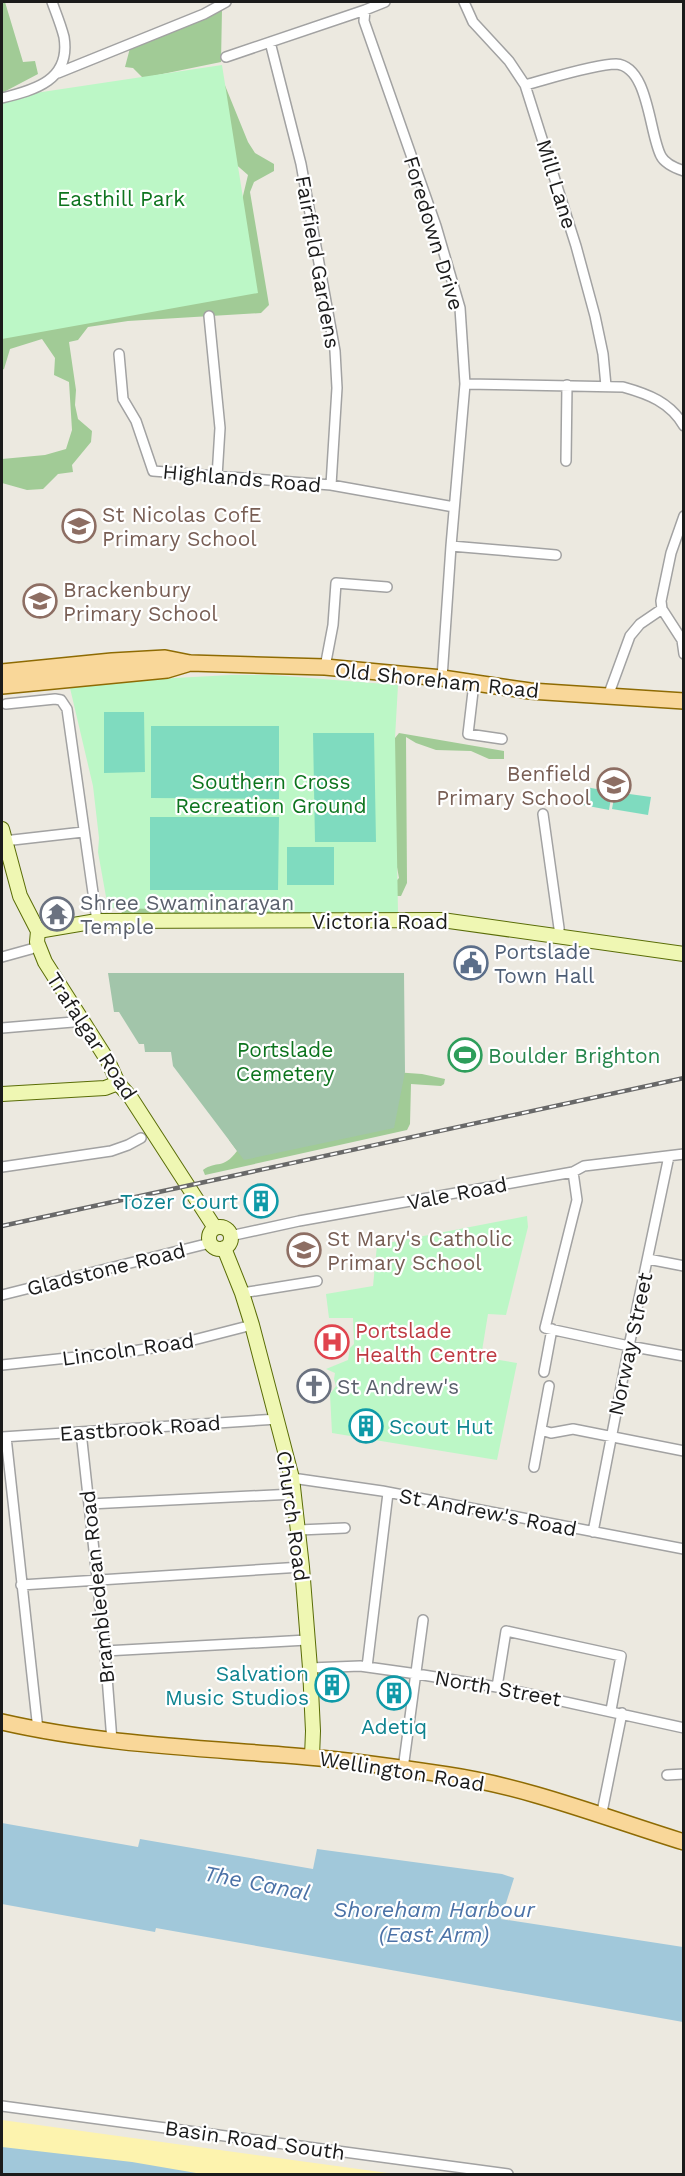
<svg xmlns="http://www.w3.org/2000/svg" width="685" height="2176" font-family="'Work Sans',sans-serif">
<rect width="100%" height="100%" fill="#ece9e0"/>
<path fill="#a1cb96" d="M2 2H5L23 62 35 61 38 74 2 93Z
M222 9 221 62 143 78 133 68 125 67 130 48Z
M224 83 248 142 255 153 274 164V171L254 182 250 192 269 305 261 313 128 321 88 327 78 340 69 342 76 390 75 405 78 419 92 431 91 442 72 465 73 472 58 474 43 489 27 490 2 483V459L45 455 66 449 72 430 69 382 54 375 55 358 42 339 10 349 4 369 2 370V326L242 200 248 175 232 161Z
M399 733 504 751V759H489L471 751 436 750 416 743 406 737 407 883 401 896H393L394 883 399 878 394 851 395 738Z
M124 905 396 914 155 915 121 914Z
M394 1072 422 1074 445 1079 444 1084 441 1086 411 1084 410 1124 407 1130 205 1175 203 1170C217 1160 223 1170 237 1151L229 1140Z"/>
<path fill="#fdf3ae" d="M2 2120 395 2174H2Z"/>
<path fill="#a2c5aa" d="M108 973H404L405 1072 394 1128 244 1160 173 1066 171 1052H145L144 1044H139L119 1012H114Z"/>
<path fill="#bcf7c6" d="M222 65 258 293 2 339V98Z
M231 675H272L398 685 395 738 398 914 108 908 98 852 99 838 93 786 70 688 137 680Z
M527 1216 528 1227 506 1315 488 1314 481 1357 517 1363 497 1460 332 1433 330 1394 336 1386 334 1379 335 1373 326 1369 348 1360 350 1348 354 1344 353 1318H329L326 1294 373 1286 377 1245Z"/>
<path fill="#7fdbbf" d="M104 712H144L145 772 104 773Z
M151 726H279V799L151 798Z
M313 733H374L376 842H315Z
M586 787 612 792 609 810 583 805Z
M615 792 651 797 648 815 612 809Z
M150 817H279L278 890H150Z
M287 847H334V885H287Z"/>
<path fill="#a1c8da" d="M2 1823 138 1847 140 1839 313 1869 317 1849 502 1874 514 1878 501 1919 683 1947V2022L156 1928 155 1932 2 1904Z
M2 2147 132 2162 202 2174H2Z"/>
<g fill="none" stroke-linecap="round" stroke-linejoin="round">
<defs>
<path id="street" d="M464 2 473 22 509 61 525 85 576 246 595 316 603 354 606 386
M365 10 364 21 436 226 460 308 465 384 451 546 442 678
M270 42 301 164 335 351 337 388 331 485
M226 57 365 10 385 2
M58 73 204 14 226 2
M525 85C548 79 595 64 616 64 649 66 649 134 661 156 665 164 675 168 684 171
M2 98C35 90 71 80 64 37 61 25 56 13 52 2
M209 316 220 428 217 477
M119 354 123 399 136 421 153 471 331 485 454 507
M465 384 623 387C648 394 670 402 684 426
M566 461 567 385
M684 516 671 553 661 601 662 609 682 640 684 654
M451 546 556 555
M325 667 333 625 336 583 387 587
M474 683 468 734 502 739
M608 696 630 636 640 624 662 609
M6 704 55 699 61 700 67 709 97 921
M543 814 559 928V937
M4 841 83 832
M2 957 31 949
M2 1028 73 1022
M2 1167 111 1151 128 1145 141 1138
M573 1172 577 1200 545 1328 629 1346 684 1356
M230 1236 299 1221 573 1172 584 1166 684 1154
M648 1259 684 1266
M242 1293 317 1281
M2 1295 210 1243
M2 1365 133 1351 178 1344 252 1325
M544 1372 552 1329
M541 1430 551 1433 573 1429 684 1451
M81 1432 105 1651 112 1741
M2 1437 278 1419
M6 1437 38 1730
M534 1467 549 1386
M292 1478 382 1491 684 1549
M89 1504 294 1494
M299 1530 345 1528
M593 1532 629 1346 669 1156
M21 1585 302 1567
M105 1651 307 1640
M367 1667 388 1493
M310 1668 360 1666 417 1674 497 1687 684 1728
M497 1687 506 1631 621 1656 611 1710
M403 1769 423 1620
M667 1775 684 1774
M601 1817 622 1713
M2 2106 508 2174"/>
<path id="secondary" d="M2 829 20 896 38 931 37 942 45 962 108 1061 118 1083 131 1098 215 1228
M38 931 97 921 442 920 684 954
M2 1094 105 1088 118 1083
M209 1238a11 11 0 1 1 22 0a11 11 0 1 1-22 0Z
M224 1248 242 1293 252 1325 292 1478 302 1567 310 1668 313 1731 312 1757"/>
<path id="primary" d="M2 672 112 661 165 658 190 663 325 667 442 678 530 691 684 701
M2 686 167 670 187 664
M2 1722C102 1745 205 1748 308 1757 354 1761 402 1768 448 1775 528 1787 606 1818 684 1842"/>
</defs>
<use href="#street" stroke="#a2a2a2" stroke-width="12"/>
<use href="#secondary" stroke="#5a6d07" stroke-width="16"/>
<use href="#primary" stroke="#8e6b03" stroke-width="18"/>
<use href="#street" stroke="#fff" stroke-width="9"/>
<use href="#secondary" stroke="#eff7b3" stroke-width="14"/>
<use href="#primary" stroke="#f9d799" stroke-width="15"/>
<defs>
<path id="rail" d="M2 1226 684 1078"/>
</defs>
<use href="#rail" stroke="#696969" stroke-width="4.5"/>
<use href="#rail" stroke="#fff" stroke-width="2" stroke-dasharray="7" stroke-linecap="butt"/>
</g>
<defs>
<symbol id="school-ring" viewBox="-11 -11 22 22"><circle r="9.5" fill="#fff" stroke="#8d6e63" stroke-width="1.5"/><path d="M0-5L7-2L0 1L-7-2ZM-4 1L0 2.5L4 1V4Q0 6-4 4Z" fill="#8d6e63"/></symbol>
<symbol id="temple-ring" viewBox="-11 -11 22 22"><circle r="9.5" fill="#fff" stroke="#6b7280" stroke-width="1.5"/><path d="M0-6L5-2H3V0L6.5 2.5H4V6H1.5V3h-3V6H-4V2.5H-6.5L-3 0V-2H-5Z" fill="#6b7280"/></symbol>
<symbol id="civic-ring" viewBox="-11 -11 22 22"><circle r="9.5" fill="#fff" stroke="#5c6f8a" stroke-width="1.5"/><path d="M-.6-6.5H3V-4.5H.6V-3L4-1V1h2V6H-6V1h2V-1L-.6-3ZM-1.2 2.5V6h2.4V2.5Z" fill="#5c6f8a"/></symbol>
<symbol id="stadium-ring" viewBox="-11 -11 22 22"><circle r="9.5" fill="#fff" stroke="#2e9e5b" stroke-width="1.5"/><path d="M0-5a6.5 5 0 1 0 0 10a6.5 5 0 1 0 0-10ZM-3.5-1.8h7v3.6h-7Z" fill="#2e9e5b"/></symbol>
<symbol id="building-ring" viewBox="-11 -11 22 22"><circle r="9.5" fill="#fff" stroke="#0f9aa8" stroke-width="1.5"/><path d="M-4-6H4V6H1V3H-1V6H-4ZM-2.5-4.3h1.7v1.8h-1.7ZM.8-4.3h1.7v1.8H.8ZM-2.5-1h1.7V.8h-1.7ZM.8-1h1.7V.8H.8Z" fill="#0f9aa8"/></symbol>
<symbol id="hospital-ring" viewBox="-11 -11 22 22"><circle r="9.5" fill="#fff" stroke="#e0444e" stroke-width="1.5"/><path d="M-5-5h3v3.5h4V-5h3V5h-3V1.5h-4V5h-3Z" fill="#e0444e"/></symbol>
<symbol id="church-ring" viewBox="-11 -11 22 22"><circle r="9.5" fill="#fff" stroke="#6b7280" stroke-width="1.5"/><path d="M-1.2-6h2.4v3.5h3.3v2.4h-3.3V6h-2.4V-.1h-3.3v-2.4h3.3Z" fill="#6b7280"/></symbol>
</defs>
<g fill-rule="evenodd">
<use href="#school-ring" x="60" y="507" width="38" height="38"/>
<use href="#school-ring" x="21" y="582" width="38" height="38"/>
<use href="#school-ring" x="595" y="766" width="38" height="38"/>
<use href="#temple-ring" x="38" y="895" width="38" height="38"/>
<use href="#civic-ring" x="452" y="944" width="38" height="38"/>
<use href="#stadium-ring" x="446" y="1036" width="38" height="38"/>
<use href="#building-ring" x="242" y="1182" width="38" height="38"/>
<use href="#school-ring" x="285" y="1231" width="38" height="38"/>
<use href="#hospital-ring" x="313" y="1323" width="38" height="38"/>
<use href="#church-ring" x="295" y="1367" width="38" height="38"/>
<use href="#building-ring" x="347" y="1407" width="38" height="38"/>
<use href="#building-ring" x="313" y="1666" width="38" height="38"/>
<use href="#building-ring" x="375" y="1674" width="38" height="38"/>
</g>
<g text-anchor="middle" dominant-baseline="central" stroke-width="4.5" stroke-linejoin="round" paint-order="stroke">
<g font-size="21" fill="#1b1b1b" stroke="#fff">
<text transform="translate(557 184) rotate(73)">Mill Lane</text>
<text transform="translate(434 233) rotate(73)">Foredown Drive</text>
<text transform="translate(318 262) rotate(80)">Fairfield Gardens</text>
<text transform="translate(242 478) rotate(5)">Highlands Road</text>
<text transform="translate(437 680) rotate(6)">Old Shoreham Road</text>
<text x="380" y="921">Victoria Road</text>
<text transform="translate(92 1036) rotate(57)">Trafalgar Road</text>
<text transform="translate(457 1193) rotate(-11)">Vale Road</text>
<text transform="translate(106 1269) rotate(-14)">Gladstone Road</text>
<text transform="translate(630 1344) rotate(-78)">Norway Street</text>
<text transform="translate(128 1349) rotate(-8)">Lincoln Road</text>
<text transform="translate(140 1428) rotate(-4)">Eastbrook Road</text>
<text transform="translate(488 1512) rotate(11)">St Andrew's Road</text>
<text transform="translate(293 1516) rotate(82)">Church Road</text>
<text transform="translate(97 1587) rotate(-96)">Brambledean Road</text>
<text transform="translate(498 1688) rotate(10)">North Street</text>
<text transform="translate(402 1771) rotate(9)">Wellington Road</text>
<text transform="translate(255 2140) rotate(8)">Basin Road South</text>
</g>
<g font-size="21" fill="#0d741e" stroke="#fff">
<text x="121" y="198">Easthill Park</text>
<text x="271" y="781">Southern Cross<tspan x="271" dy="24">Recreation Ground</tspan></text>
<text x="285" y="1049">Portslade<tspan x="285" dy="24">Cemetery</tspan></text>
</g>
<g font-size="21" fill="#785e54" stroke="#fff" text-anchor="start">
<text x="102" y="514">St Nicolas CofE<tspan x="102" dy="24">Primary School</tspan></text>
<text x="63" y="589">Brackenbury<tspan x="63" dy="24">Primary School</tspan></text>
<text x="591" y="773" text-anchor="end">Benfield<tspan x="591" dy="24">Primary School</tspan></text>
<text x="327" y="1238">St Mary's Catholic<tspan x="327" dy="24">Primary School</tspan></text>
</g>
<g font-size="21" fill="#5b616d" stroke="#fff" text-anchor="start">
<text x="80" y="902">Shree Swaminarayan<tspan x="80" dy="24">Temple</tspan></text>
<text x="337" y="1386">St Andrew's</text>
</g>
<g font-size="21" fill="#4e5e75" stroke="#fff" text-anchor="start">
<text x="494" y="951">Portslade<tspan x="494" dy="24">Town Hall</tspan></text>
</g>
<g font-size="21" fill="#27864d" stroke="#fff" text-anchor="start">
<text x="488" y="1055">Boulder Brighton</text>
</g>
<g font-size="21" fill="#0d838f" stroke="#fff" text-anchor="end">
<text x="238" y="1201">Tozer Court</text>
<text x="389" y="1426" text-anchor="start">Scout Hut</text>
<text x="309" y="1673">Salvation<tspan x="309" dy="24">Music Studios</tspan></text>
<text x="394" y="1726" text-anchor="middle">Adetiq</text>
</g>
<g font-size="21" fill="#be3a42" stroke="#fff" text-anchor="start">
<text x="355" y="1330">Portslade<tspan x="355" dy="24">Health Centre</tspan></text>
</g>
<g font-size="22" font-style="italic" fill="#4b72a7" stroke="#fff">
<text transform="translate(257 1883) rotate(11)">The Canal</text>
<text x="434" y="1909">Shoreham Harbour<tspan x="434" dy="25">(East Arm)</tspan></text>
</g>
</g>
<rect width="685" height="2176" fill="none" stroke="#1b1b1b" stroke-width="6"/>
</svg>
